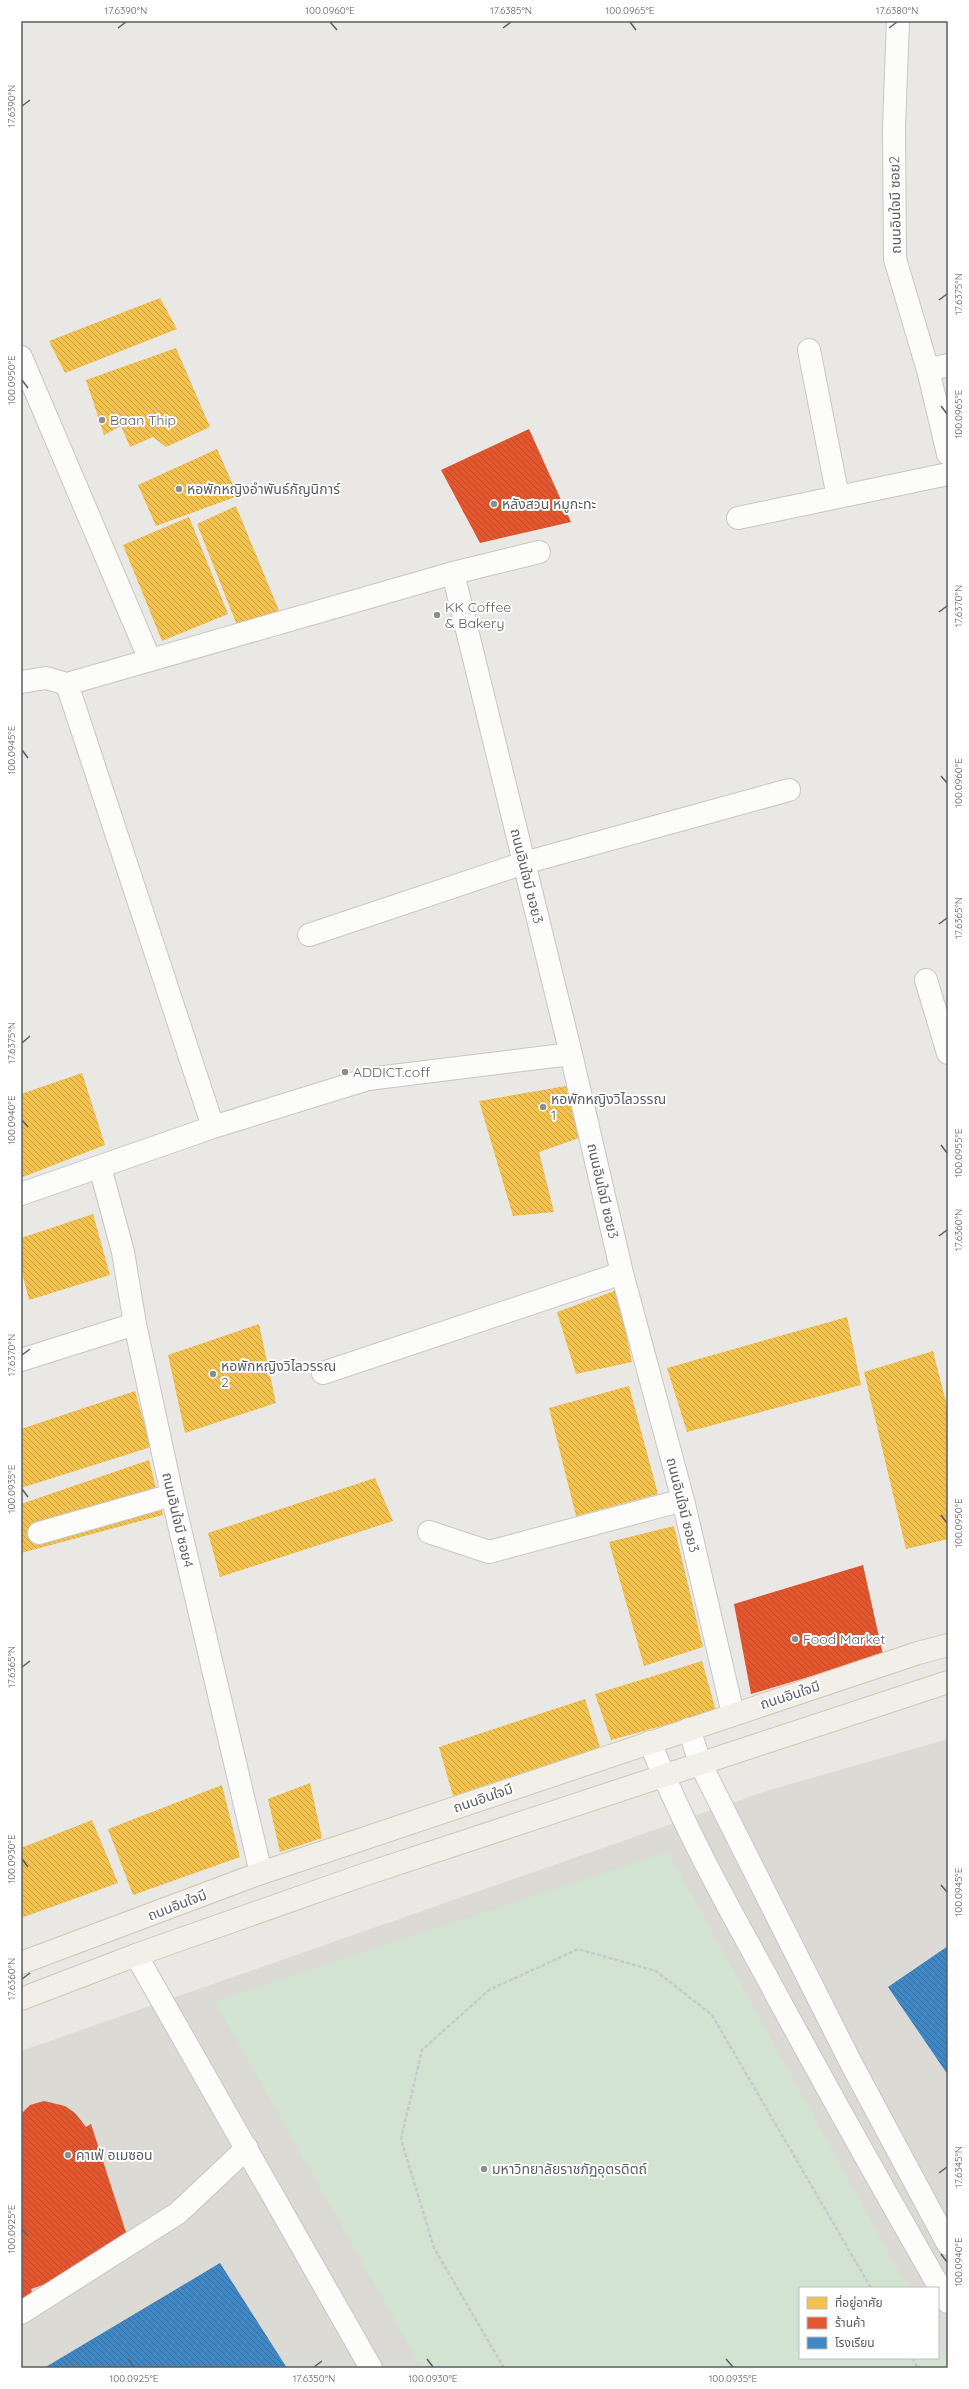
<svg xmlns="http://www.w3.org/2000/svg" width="969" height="2389" font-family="Quicksand,'Noto Sans Thai',sans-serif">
<defs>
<pattern id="homes-back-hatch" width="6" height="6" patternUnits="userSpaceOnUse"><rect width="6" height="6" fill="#f2c14e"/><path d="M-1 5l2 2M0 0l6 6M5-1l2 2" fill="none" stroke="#c7a044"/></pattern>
<pattern id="shops-back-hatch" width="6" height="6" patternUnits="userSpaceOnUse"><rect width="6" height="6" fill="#e4572e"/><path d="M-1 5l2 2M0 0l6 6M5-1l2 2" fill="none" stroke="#bc4b2b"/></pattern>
<pattern id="schools-back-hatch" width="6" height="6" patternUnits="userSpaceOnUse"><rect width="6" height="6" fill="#3f88c5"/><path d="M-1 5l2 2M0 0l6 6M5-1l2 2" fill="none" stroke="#366d9b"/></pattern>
</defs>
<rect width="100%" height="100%" fill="#e9e8e4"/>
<path fill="#dcdad4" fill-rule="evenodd" d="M948 1739V2368H21V2051L766 1791ZM800 2288H938V2358H800Z"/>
<path fill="#d2e4d1" d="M668 1852 908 2288H800V2358H938V2342L948 2361V2368H422L215 2001Z"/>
<path fill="url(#homes-back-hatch)" d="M160 298 177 329 65 373 49 341Z
M176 348 210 427 166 447 153 437 130 447 121 426 104 435 86 380Z
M217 449 238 496 156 526 138 485Z
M236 506 280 613 238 628 197 524Z
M189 517 228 614 162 641 123 545Z
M82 1073 105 1145 23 1177 21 1170V1094Z
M566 1086 579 1138 539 1152 554 1212 513 1216 479 1101Z
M93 1214 110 1275 29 1300 21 1268V1238Z
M617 1290 632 1362 576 1374 557 1312Z
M847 1317 861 1385 687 1432 667 1368Z
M259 1324 276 1403 185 1433 168 1355Z
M933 1351 948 1410V1539L906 1549 864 1372Z
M629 1386 658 1494 576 1516 549 1408Z
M135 1391 151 1447 21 1488V1429Z
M149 1460 163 1515 21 1553V1504Z
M375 1478 393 1521 220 1577 208 1533Z
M674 1526 703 1647 644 1666 609 1542Z
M702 1661 716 1711 611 1740 595 1694Z
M585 1699 600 1747 453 1796 439 1747Z
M310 1783 322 1838 280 1852 268 1799Z
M222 1785 240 1857 133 1895 108 1829Z
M92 1820 118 1883 21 1918V1848Z"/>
<path fill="url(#shops-back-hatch)" d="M529 429 571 522 480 543 441 470Z
M863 1565 883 1655 751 1694 734 1604Z
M44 2101 65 2106 75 2113 86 2127 91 2124 133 2254 31 2289 34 2299 21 2304V2114L30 2105Z"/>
<path fill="url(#schools-back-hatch)" d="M948 1946V2075L888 1987Z
M220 2263 287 2368H44Z"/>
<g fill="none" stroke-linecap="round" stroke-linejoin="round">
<defs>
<path id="minor" d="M898 21 894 126 895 259 928 370 948 454
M809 350 838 497
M21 357 150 660
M928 370 948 365
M738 518 948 474
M453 573 571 1054 622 1273 683 1500 733 1714
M21 682 46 678 67 684 453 573 539 552
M67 684 213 1127
M309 935 524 863 789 790
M926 980 948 1053
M100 1167 123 1252 135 1324 172 1495 261 1873
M21 1194 213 1127 368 1079 571 1054
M21 1360 135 1324
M323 1373 622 1273
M429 1532 489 1552 683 1500
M39 1533 172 1495
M689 1729 700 1763 852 2065 948 2244
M650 1742C681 1821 722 1896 763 1970 823 2082 885 2192 948 2302
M136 1955 371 2368
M21 2313 178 2213 247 2148"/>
<path id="major" d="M21 1963 261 1873 918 1653 948 1645
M21 1999 136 1955 366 1874 948 1682"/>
</defs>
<use href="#minor" stroke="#c6c6c6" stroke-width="24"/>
<use href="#major" stroke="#cfc8b4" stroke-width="24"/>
<path stroke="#c7cac9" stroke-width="2.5" stroke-dasharray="4 2" stroke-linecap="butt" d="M912 2358 918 2368
M504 2368 434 2248 401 2139 422 2050 489 1990 578 1949 656 1971 712 2015 871 2288"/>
<use href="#minor" stroke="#fcfcfb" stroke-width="22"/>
<use href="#major" stroke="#f1efe7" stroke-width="22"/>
</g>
<path fill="none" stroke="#5a5d61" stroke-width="1.5" d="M330 22 337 30M630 22 636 30M118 28 126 22M503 28 511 22M889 28 897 22M22 106 30 100M939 300 947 294M22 380 28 388M941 406 947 414M939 612 947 606M22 750 28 758M941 776 947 783M939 924 947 918M22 1043 30 1036M22 1120 28 1127M941 1145 947 1153M939 1236 947 1230M22 1355 30 1349M22 1489 28 1497M941 1515 947 1523M22 1667 30 1661M22 1859 28 1867M941 1885 947 1892M22 1979 30 1973M939 2173 947 2167M22 2229 28 2236M941 2254 947 2262M128 2359 134 2367M427 2359 433 2367M726 2359 733 2367M314 2367 322 2361"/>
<g fill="#8c8e8f" stroke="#fff" stroke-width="1.5">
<circle cx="102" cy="420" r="4"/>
<circle cx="179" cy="489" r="4"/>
<circle cx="494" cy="504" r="4"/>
<circle cx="437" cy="615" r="4"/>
<circle cx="345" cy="1072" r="4"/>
<circle cx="543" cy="1107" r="4"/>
<circle cx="213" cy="1374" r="4"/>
<circle cx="795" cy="1639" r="4"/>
<circle cx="68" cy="2155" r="4"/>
<circle cx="484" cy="2169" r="4"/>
</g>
<g text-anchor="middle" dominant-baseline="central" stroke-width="4" stroke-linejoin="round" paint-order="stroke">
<g font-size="14" fill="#5a5d61" stroke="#fff">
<text transform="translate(895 205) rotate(-91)">ถนนอินใจมี ซอย2</text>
<text transform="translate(527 876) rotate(76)">ถนนอินใจมี ซอย3</text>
<text transform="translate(603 1191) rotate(77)">ถนนอินใจมี ซอย3</text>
<text transform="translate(683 1505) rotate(76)">ถนนอินใจมี ซอย3</text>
<text transform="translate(178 1520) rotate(77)">ถนนอินใจมี ซอย4</text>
<text transform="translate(790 1695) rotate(-18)">ถนนอินใจมี</text>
<text transform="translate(483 1798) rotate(-19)">ถนนอินใจมี</text>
<text transform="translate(177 1905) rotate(-21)">ถนนอินใจมี</text>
</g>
<g font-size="14" fill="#5a5d61" stroke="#fff" text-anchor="start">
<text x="110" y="420">Baan Thip</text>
<text x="187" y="489">หอพักหญิงอำพันธ์กัญนิการ์</text>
<text x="502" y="504">หลังสวน หมูกะทะ</text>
<text x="445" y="607">KK Coffee<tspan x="445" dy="16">&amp; Bakery</tspan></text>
<text x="353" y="1072">ADDICT.coff</text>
<text x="551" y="1099">หอพักหญิงวิไลวรรณ<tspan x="551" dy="16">1</tspan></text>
<text x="221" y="1366">หอพักหญิงวิไลวรรณ<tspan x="221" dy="16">2</tspan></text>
<text x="803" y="1639">Food Market</text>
<text x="76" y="2155">คาเฟ่ อเมซอน</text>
<text x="492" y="2169">มหาวิทยาลัยราชภัฏอุตรดิตถ์</text>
</g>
</g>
<rect width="969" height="2389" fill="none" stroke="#ffffff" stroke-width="44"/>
<rect x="799" y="2287" width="140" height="72" fill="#ffffff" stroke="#bdbec0"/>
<rect x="807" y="2297" width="20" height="12" fill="#f2c14e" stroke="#bdbec0"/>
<text x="835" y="2307" font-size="12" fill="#5a5d61">ที่อยู่อาศัย</text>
<rect x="807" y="2317" width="20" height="12" fill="#e4572e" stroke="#bdbec0"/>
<text x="835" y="2327" font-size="12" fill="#5a5d61">ร้านค้า</text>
<rect x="807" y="2337" width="20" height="12" fill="#3f88c5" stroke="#bdbec0"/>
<text x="835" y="2347" font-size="12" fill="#5a5d61">โรงเรียน</text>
<rect x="22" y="22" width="925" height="2345" fill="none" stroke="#5a5d61" stroke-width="1.5"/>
<g font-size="10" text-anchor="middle" fill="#5a5d61">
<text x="126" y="14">17.6390°N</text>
<text x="330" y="14">100.0960°E</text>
<text x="511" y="14">17.6385°N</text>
<text x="630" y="14">100.0965°E</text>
<text x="897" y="14">17.6380°N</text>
<text transform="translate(11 106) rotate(-90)" y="4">17.6390°N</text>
<text transform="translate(958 294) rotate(-90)" y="4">17.6375°N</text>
<text transform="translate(11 380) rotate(-90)" y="4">100.0950°E</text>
<text transform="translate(958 414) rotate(-90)" y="4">100.0965°E</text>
<text transform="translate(958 606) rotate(-90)" y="4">17.6370°N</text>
<text transform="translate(11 750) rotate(-90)" y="4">100.0945°E</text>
<text transform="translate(958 783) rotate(-90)" y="4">100.0960°E</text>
<text transform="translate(958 918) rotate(-90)" y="4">17.6365°N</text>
<text transform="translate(11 1043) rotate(-90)" y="4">17.6375°N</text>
<text transform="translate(11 1120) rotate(-90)" y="4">100.0940°E</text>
<text transform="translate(958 1153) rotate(-90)" y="4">100.0955°E</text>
<text transform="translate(958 1230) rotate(-90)" y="4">17.6360°N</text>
<text transform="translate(11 1355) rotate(-90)" y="4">17.6370°N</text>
<text transform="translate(11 1489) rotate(-90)" y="4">100.0935°E</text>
<text transform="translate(958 1523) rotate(-90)" y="4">100.0950°E</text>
<text transform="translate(11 1667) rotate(-90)" y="4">17.6365°N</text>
<text transform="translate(11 1859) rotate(-90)" y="4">100.0930°E</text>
<text transform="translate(958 1892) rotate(-90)" y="4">100.0945°E</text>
<text transform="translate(11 1979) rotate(-90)" y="4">17.6360°N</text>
<text transform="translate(958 2167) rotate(-90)" y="4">17.6345°N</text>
<text transform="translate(11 2229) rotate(-90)" y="4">100.0925°E</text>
<text transform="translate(958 2262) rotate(-90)" y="4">100.0940°E</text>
<text x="134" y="2382">100.0925°E</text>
<text x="314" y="2382">17.6350°N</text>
<text x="433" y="2382">100.0930°E</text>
<text x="733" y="2382">100.0935°E</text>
</g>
</svg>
